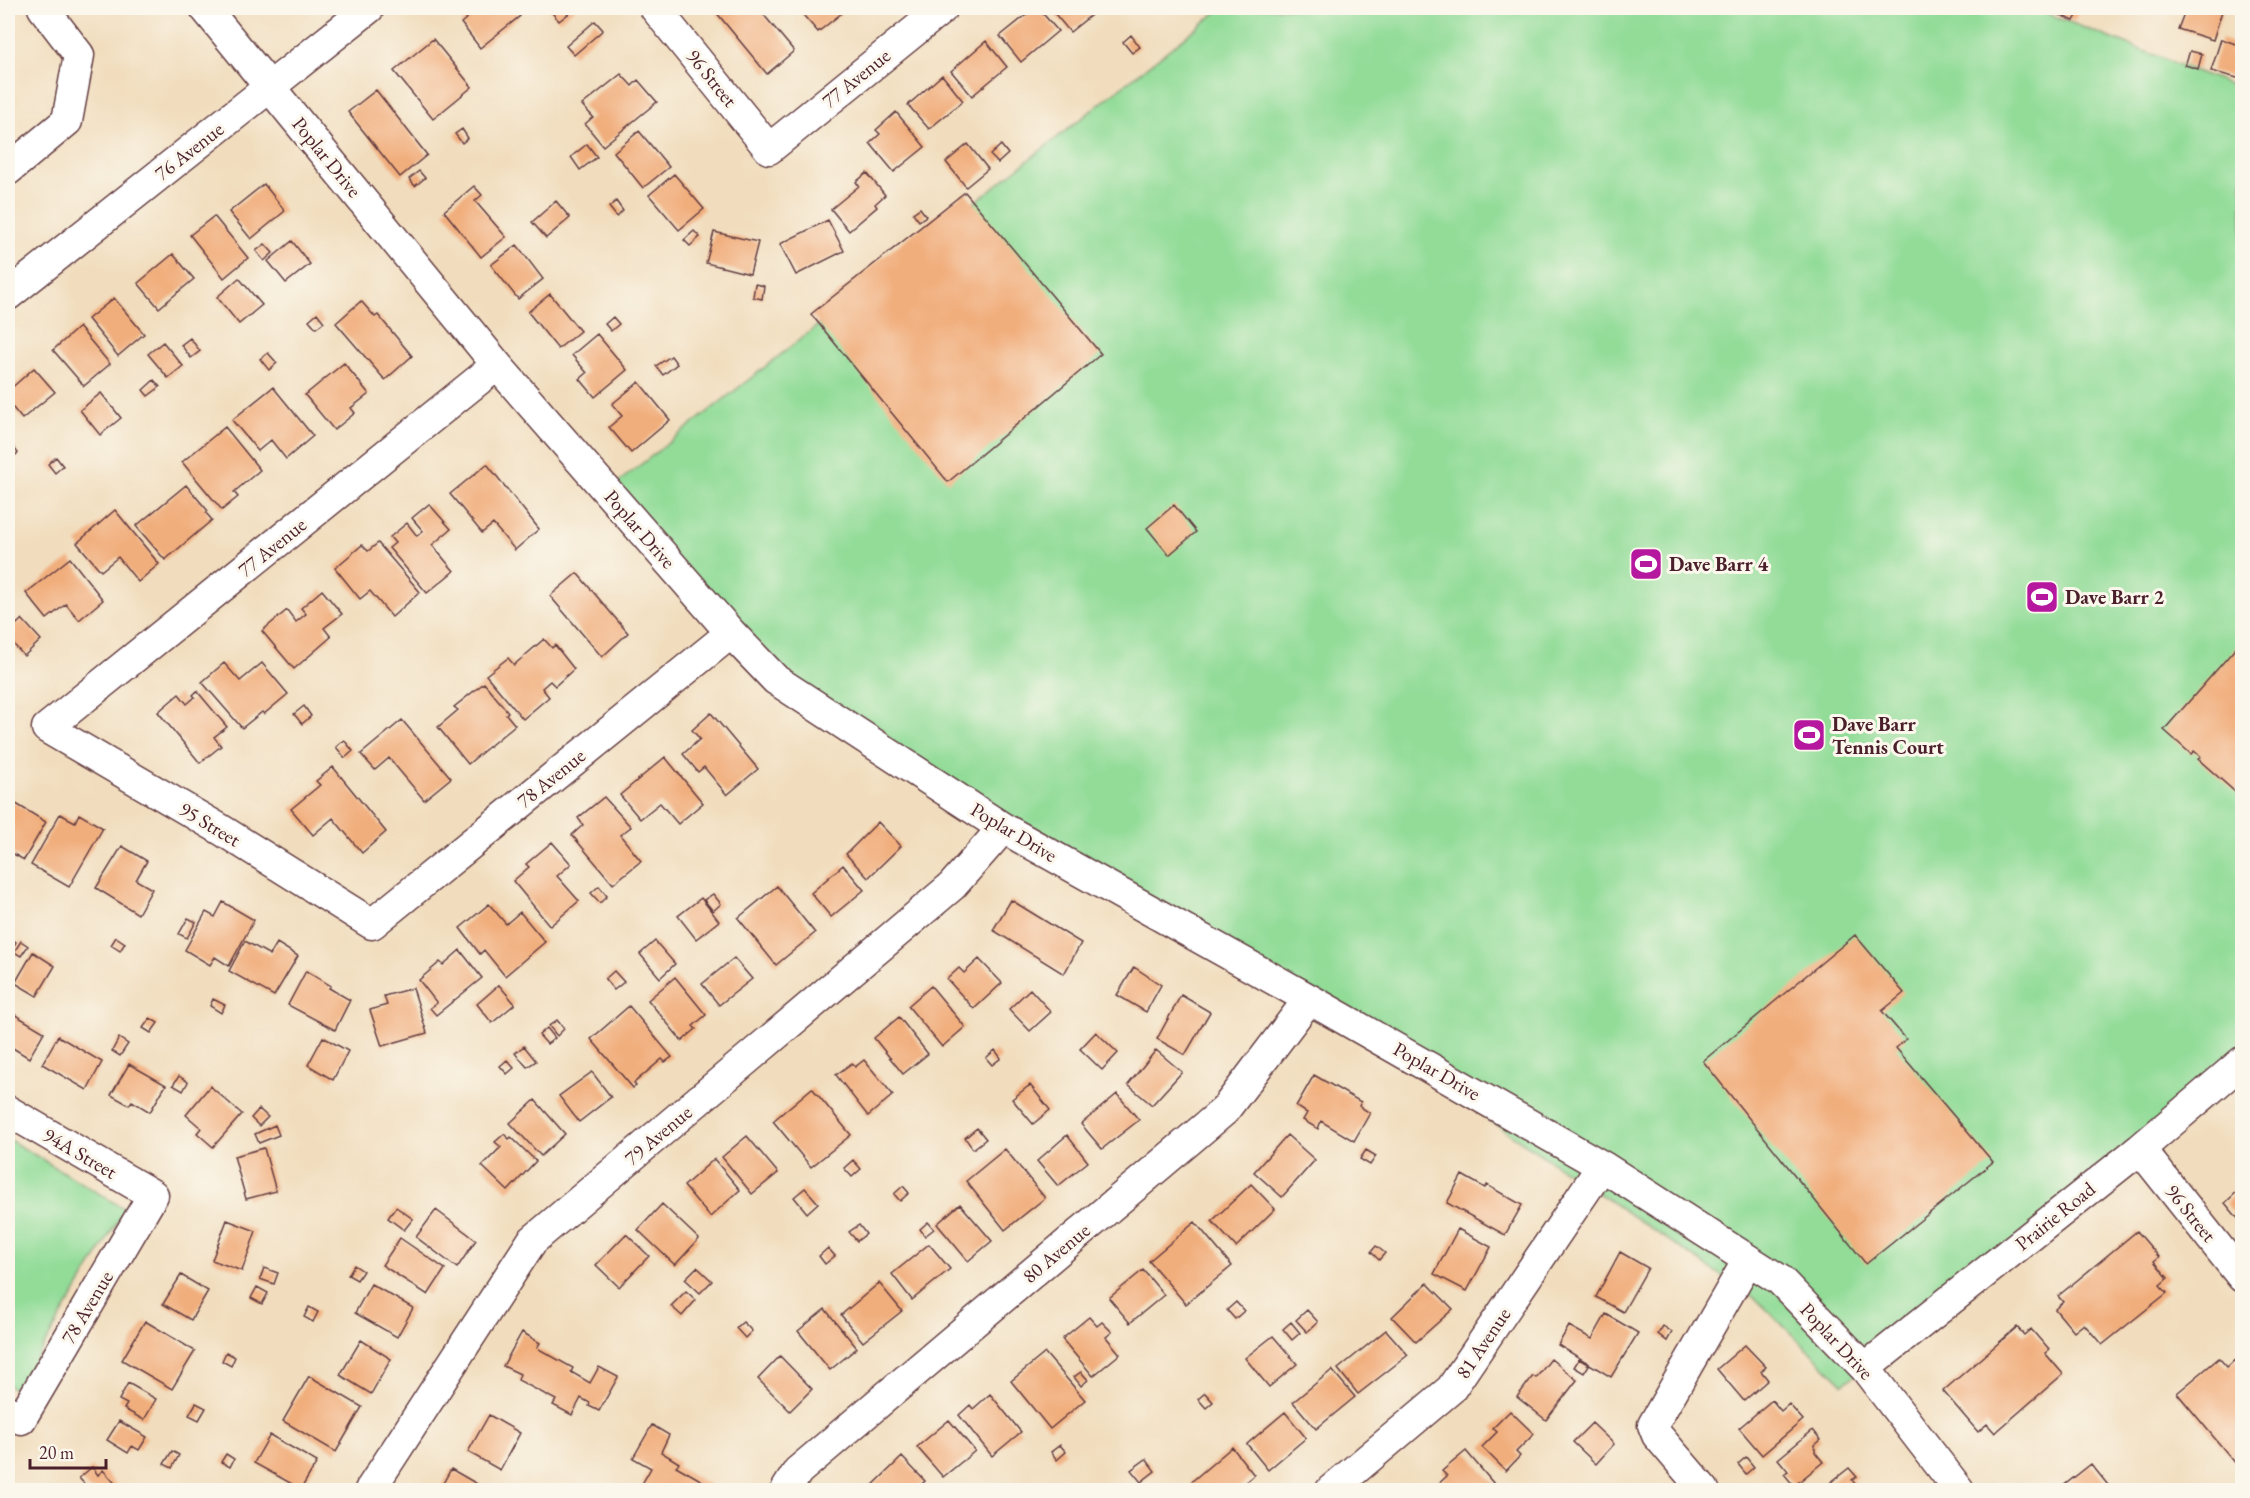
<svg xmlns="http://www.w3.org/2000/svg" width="2250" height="1498" font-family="'EB Garamond',serif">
<rect width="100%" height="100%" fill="#fbf7ec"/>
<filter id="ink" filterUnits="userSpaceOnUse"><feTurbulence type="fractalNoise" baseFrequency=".0167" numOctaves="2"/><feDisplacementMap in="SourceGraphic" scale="12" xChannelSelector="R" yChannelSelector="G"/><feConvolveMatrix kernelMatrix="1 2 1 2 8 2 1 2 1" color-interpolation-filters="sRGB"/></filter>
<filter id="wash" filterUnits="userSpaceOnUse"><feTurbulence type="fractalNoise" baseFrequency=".008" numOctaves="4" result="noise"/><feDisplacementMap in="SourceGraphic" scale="24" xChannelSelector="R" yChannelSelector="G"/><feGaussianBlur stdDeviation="1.35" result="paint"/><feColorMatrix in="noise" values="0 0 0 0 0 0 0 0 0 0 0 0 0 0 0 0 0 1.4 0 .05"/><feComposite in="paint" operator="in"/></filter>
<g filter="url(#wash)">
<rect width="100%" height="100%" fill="#f1ddbd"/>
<path fill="#92dc98" stroke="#6e7e62" stroke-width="1.5" d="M1222 8H2033L2242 89V1078L2137 1166 1843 1384 1756 1299 1309 999 776 680 607 491Z
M8 1139 125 1209 17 1391 8 1385Z"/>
<g id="blocks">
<path fill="#f1ae7d" d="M479 8H514L520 16 480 48 461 23Z
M548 8H576L559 21Z
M721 8H758L794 51 767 74 716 12Z
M797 8H838L842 13 818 32Z
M1035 8H1038L1058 31 1021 62 1000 36Z
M1050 8H1091L1095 12 1070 32Z
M2044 8H2081L2074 21Z
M2186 8H2223L2213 40 2178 29Z
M595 21 603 30 574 55 566 46Z
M1131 35 1140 47 1132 53 1123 42Z
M433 39 472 87 433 119 394 71Z
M2221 39 2242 46 2241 79 2211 71Z
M986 41 1007 67 972 96 951 71Z
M2190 51 2202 54 2198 69 2185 65Z
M621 74 632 86 638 80 657 102 603 146 585 124 593 117 582 105Z
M942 75 963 101 929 129 908 105Z
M376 90 427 155 400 177 348 112Z
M896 112 925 147 894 172 870 143 880 134 876 130Z
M462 129 468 138 462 143 455 134Z
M639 131 669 167 643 188 614 152Z
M587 144 597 157 580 170 571 157Z
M968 144 988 169 966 187 946 162Z
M1001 145 1008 154 998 163 990 155Z
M419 171 425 178 415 186 409 179Z
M867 173 885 195 875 204 877 207 849 231 831 209 859 186 856 182Z
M674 174 704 209 679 230 649 195Z
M264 184 285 211 251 239 229 212Z
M474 186 482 195 475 201 506 237 481 257 444 211Z
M965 192 1101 354 948 482 811 314Z
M556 201 570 218 546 238 532 222Z
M616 201 623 211 617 217 609 207Z
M920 208 926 216 919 221 913 213Z
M214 216 248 258 224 278 190 235Z
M828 220 844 251 796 275 780 244Z
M694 231 700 237 690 246 684 240Z
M714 232 758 242 750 274 706 263Z
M292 241 310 264 286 283 268 261Z
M265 244 273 253 264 261 256 251Z
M517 245 543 279 518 299 491 265Z
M173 254 194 279 159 308 138 283Z
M239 278 262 305 239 324 217 297Z
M755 284 764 286 762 299 753 297Z
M550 294 580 331 558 349 528 312Z
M114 298 144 334 118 356 88 319Z
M361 301 375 317 378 315 412 356 385 380 336 323Z
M317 313 324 322 316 328 309 320Z
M613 317 619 324 611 331 605 324Z
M79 327 110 364 84 386 53 350Z
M597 334 627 370 595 397 580 379 587 373 572 355Z
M190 338 200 351 191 358 181 345Z
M163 342 183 366 168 378 148 354Z
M268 353 277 363 269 370 260 359Z
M671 356 677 364 663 375 656 366Z
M344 363 369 394 351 408 355 413 334 430 305 395Z
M34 368 55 392 22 419 8 402V391Z
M154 380 160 387 148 396 143 390Z
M639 382 670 420 631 453 609 427 622 416 612 404Z
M273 387 313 436 286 459 271 440 258 451 232 420Z
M101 393 121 418 100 435 80 410Z
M225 427 260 470 234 492 238 497 222 510 182 462Z
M8 440 18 453 8 461Z
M56 457 63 466 55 473 48 464Z
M487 464 539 529 515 550 493 524 482 533 450 494Z
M186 485 208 511 206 513 212 520 165 560 136 526Z
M429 504 451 529 432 545 454 571 427 593 389 548 395 543 390 537 407 523 417 536 423 531 412 518Z
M1174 505 1196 532 1169 555 1147 528Z
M115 510 159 564 138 582 118 557 101 571 77 543Z
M378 543 420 592 392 617 370 591 360 599 335 568 362 545 368 551Z
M70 558 103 600 79 620 66 604 47 619 26 593Z
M577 573 628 633 602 657 550 596Z
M322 590 342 614 324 628 331 637 294 669 262 631 287 610 296 622 306 614 301 608Z
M8 613 17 624 22 619 41 640 24 656 8 638Z
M544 639 552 648 555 645 574 669 555 686 550 681 542 688 549 697 523 719 486 675 508 658 514 665Z
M2241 642 2242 644V798L2198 759 2201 757 2194 751 2191 754 2164 730Z
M224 663 240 681 262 663 288 694 264 714 262 712 242 728 202 682Z
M484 683 508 712 506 714 515 725 468 764 438 727 458 710 454 707Z
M197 691 227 727 214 737 221 746 200 763 158 712 179 694 187 704 195 697 193 695Z
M304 706 311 716 302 724 294 714Z
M711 713 758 769 727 795 704 767 698 772 683 754 700 739 692 730Z
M402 720 451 778 424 800 389 758 375 770 361 754Z
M344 740 353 751 345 758 336 747Z
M665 757 703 803 678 824 660 803 640 819 620 795Z
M333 767 386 832 362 853 333 818 313 835 291 809 320 785 316 781Z
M604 797 631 827 620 835 641 861 613 884 572 835 583 825 578 818Z
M8 799 46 822 24 860 8 851Z
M60 814 75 822 79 814 103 828 69 887 31 865Z
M878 822 901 846 868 878 846 854Z
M552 842 571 864 557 876 579 901 550 926 513 881 529 867 526 864Z
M122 846 147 861 136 880 152 889 138 914 96 888Z
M843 865 864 890 831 917 811 893Z
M599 886 607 896 600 903 591 893Z
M777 886 815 933 776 965 738 918Z
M713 894 721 904 713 911 704 900Z
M701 898 719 921 696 939 678 916Z
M1011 900 1081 943 1064 974 993 930Z
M223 902 254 920 229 966 215 957 210 965 185 950 206 912 215 917Z
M489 904 506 924 520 912 545 942 505 976 484 950 480 954 460 928Z
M188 918 196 922 187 938 179 934Z
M1855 935 1904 993 1882 1011 1906 1039 1896 1048 1993 1162 1866 1264 1703 1061Z
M8 936 16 942 8 957Z
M116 937 125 943 120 951 111 945Z
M21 941 28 946 21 956 14 952Z
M245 941 270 955 277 943 298 956 274 996 229 971Z
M655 941 675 964 660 978 640 954Z
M460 950 482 978 436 1015 430 1008 437 1003 419 980 440 962 443 965Z
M33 952 55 966 37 996 15 983Z
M734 958 752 979 719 1005 702 984Z
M979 959 1002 983 974 1009 947 979 959 968 964 973Z
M1134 967 1161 985 1146 1012 1117 995Z
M306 971 331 986 329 988 350 1000 335 1030 288 1005Z
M614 971 624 982 614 990 605 979Z
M675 977 706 1015 693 1026 696 1029 682 1041 648 1000Z
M499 985 515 1004 492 1023 477 1004Z
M931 986 965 1027 942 1047 908 1006Z
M413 988 427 1033 382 1046 370 1010 387 1005 384 996Z
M1030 989 1051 1012 1030 1031 1009 1009Z
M1181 995 1210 1012 1185 1055 1157 1039Z
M213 999 225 1005 221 1013 210 1006Z
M629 1006 672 1057 665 1062 662 1059 634 1083 636 1086 633 1088 591 1039Z
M12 1013 44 1032 29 1058 8 1045V1021Z
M899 1017 928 1054 903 1074 874 1038Z
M150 1018 158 1023 151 1033 143 1028Z
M557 1020 564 1029 557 1036 549 1026Z
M547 1028 555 1038 547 1044 539 1035Z
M1096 1032 1118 1053 1102 1070 1080 1049Z
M58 1036 102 1062 87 1090 42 1064Z
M323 1037 348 1051 333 1080 308 1065Z
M119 1038 128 1044 120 1056 112 1051Z
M524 1046 536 1061 527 1067 515 1053Z
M995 1050 1001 1058 992 1065 986 1058Z
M1156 1050 1182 1072 1152 1105 1128 1085Z
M507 1060 514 1068 507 1074 500 1066Z
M864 1060 893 1095 868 1116 836 1075 852 1063 855 1067Z
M129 1064 166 1085 150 1112 132 1101 129 1105 111 1095Z
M592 1072 611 1097 579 1122 559 1096Z
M1314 1075 1361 1102 1359 1106 1370 1113 1354 1141 1321 1121 1318 1129 1303 1120 1307 1113 1296 1106Z
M179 1076 188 1082 183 1091 173 1085Z
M1030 1085 1050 1110 1033 1124 1012 1099Z
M210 1086 242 1114 213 1147 197 1133 201 1128 186 1115Z
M812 1088 851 1135 811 1167 773 1121Z
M1117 1094 1139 1120 1102 1149 1081 1124Z
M535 1100 565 1134 541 1156 510 1123Z
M259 1109 268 1117 259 1126 251 1118Z
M275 1125 279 1135 259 1143 255 1134Z
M977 1128 986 1139 973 1149 965 1138Z
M504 1134 509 1139 511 1137 536 1161 508 1191 482 1166 501 1147 495 1142Z
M1067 1135 1088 1162 1058 1186 1037 1161Z
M1287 1135 1315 1160 1282 1197 1254 1172Z
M747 1136 778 1173 752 1194 722 1157Z
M264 1148 276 1191 246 1199 234 1156Z
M1005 1149 1045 1198 1005 1230 966 1181Z
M1366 1150 1376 1156 1370 1165 1360 1159Z
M714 1159 740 1190 710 1217 684 1186Z
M853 1160 861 1169 852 1177 844 1168Z
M1462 1175 1485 1188 1487 1185 1522 1205 1505 1235 1447 1203Z
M1251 1184 1275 1209 1236 1247 1212 1221Z
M903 1186 909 1193 900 1201 894 1194Z
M2242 1187V1219L2240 1221 2225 1203Z
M805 1188 818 1203 807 1213 794 1197Z
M662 1204 699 1239 675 1265 638 1230Z
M960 1204 992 1241 968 1261 937 1224Z
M396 1207 413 1219 404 1230 388 1218Z
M436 1210 476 1240 457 1268 416 1237Z
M227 1220 256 1231 242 1271 212 1260Z
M928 1222 934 1229 925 1236 920 1229Z
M1195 1222 1232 1266 1186 1304 1149 1261Z
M859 1225 866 1234 857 1241 849 1232Z
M1458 1229 1491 1247 1467 1291 1434 1274Z
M2137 1231 2159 1257 2154 1261 2168 1278 2160 1285 2167 1293 2102 1345 2084 1324 2074 1332 2055 1309 2063 1302 2058 1296Z
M626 1234 649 1256 619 1287 596 1265Z
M400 1238 445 1269 428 1295 382 1265Z
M929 1244 950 1269 912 1300 892 1274Z
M1376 1246 1385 1253 1379 1260 1371 1252Z
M828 1248 835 1256 825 1264 819 1256Z
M1620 1252 1648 1268 1623 1312 1596 1297Z
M354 1265 363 1271 357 1280 348 1275Z
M697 1267 712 1281 700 1293 685 1279Z
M264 1268 278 1273 274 1284 260 1279Z
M1143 1270 1164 1295 1130 1323 1109 1298Z
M181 1275 208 1291 191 1320 163 1304Z
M879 1283 902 1311 863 1342 841 1315Z
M1427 1283 1453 1309 1416 1342 1392 1317Z
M371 1284 413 1308 397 1337 355 1313Z
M257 1287 268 1293 262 1304 251 1298Z
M686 1291 696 1300 682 1316 671 1306Z
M1236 1302 1244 1311 1235 1319 1227 1310Z
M309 1307 318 1312 313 1322 304 1317Z
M825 1309 857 1348 830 1370 798 1331Z
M1307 1310 1318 1322 1307 1332 1296 1320Z
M1606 1314 1638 1333 1611 1377 1558 1345 1569 1326 1592 1339Z
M1089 1317 1097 1326 1102 1322 1112 1332 1106 1337 1120 1354 1093 1376 1062 1339Z
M145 1321 195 1351 172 1389 122 1360Z
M743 1322 752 1331 745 1338 736 1328Z
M1291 1322 1300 1333 1292 1340 1283 1329Z
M1663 1326 1672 1332 1667 1341 1658 1334Z
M2017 1327 2024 1335 2031 1329 2049 1350 2045 1353 2063 1374 1995 1433 1987 1424 1978 1432 1943 1391Z
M1386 1330 1408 1355 1358 1394 1338 1369Z
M522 1332 540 1343 537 1348 573 1368 571 1372 590 1383 599 1367 618 1377 599 1411 589 1406 590 1403 581 1398 572 1415 553 1405 556 1400 518 1380 520 1374 503 1366Z
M1273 1336 1297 1364 1269 1387 1245 1358Z
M361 1340 391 1359 371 1394 340 1375Z
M1745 1345 1766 1367 1761 1371 1768 1380 1744 1401 1717 1369Z
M226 1352 235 1357 231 1366 222 1361Z
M1045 1353 1085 1400 1050 1429 1011 1381Z
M780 1356 812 1389 790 1411 758 1379Z
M2219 1358 2227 1367 2235 1360 2242 1369V1471L2177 1393Z
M1551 1359 1577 1380 1546 1420 1517 1397 1533 1376 1536 1378Z
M1579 1359 1589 1365 1584 1373 1574 1367Z
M1332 1370 1355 1397 1316 1429 1293 1402Z
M1081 1372 1088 1380 1081 1386 1074 1377Z
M309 1376 362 1407 336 1452 283 1421Z
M128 1383 156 1399 144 1420 124 1409 127 1404 119 1400Z
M1205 1393 1213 1402 1206 1408 1198 1399Z
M990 1394 1021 1432 992 1456 959 1415 970 1405 973 1409Z
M1772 1400 1781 1411 1789 1404 1803 1420 1762 1455 1739 1428Z
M196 1403 206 1408 199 1420 189 1415Z
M1510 1411 1534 1434 1516 1452 1520 1456 1506 1471 1482 1447 1497 1432 1493 1428Z
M1285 1412 1306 1438 1268 1470 1247 1444Z
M489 1415 520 1433 500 1470 468 1452Z
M949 1420 975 1451 943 1477 917 1447Z
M119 1421 147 1437 139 1450 132 1446 128 1453 107 1440Z
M1592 1423 1614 1444 1596 1464 1573 1442Z
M652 1425 669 1435 661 1452 679 1463 676 1466 713 1487 711 1490H654L642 1484 651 1468 633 1458Z
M1813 1430 1821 1440 1815 1445V1452L1823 1462 1794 1486 1784 1474 1788 1471 1778 1459Z
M270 1435 317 1462 301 1489 254 1463Z
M1060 1445 1066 1452 1057 1460 1051 1452Z
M1232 1447 1254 1475 1238 1488 1240 1490H1199L1191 1482Z
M172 1451 179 1455 172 1468 164 1464Z
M1466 1451 1494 1484 1486 1490H1438L1435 1487 1447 1476 1442 1471Z
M226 1454 234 1459 230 1467 221 1462Z
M902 1457 925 1481 916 1490H868Z
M1746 1457 1754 1467 1746 1474 1738 1464Z
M1146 1459 1155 1471 1141 1482 1131 1470Z
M2091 1464 2112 1490H2058Z
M92 1467 98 1475 103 1470 121 1490H90L79 1478Z
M1849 1468 1857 1477 1852 1480 1860 1490H1821Z
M451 1469 484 1488 482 1490H447L441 1487Z"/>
</g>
</g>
<g filter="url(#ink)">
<use href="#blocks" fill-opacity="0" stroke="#633c41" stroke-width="1.5"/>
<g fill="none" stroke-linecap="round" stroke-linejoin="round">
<defs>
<path id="minor" d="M205 8 497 365 731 633 776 680 1003 828 1309 999 1602 1166 1780 1280 1865 1368 1959 1490
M655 8 769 149 943 8
M8 170 67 121 79 55 43 8
M8 295 369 8
M497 365 47 728 220 829 372 924 731 633
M8 1111 153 1195 21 1419 8 1411
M2140 1149 2242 1277
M1865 1368 2140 1149 2242 1062
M370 1490 532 1241 952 886 1003 828
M786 1490 798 1471 1224 1111 1309 999
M1331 1490 1451 1389 1602 1166
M1704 1490 1657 1435 1653 1425 1748 1260"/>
</defs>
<use href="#minor" stroke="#633c41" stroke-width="33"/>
<use href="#minor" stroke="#fff" stroke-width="30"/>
</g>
</g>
<defs>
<symbol id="stadium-square" viewBox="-11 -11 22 22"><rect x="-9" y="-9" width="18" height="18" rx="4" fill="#b5179e" stroke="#fbf7ec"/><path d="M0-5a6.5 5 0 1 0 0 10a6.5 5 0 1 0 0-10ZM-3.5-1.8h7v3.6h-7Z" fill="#fff"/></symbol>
</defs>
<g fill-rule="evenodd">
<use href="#stadium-square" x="1627" y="545" width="38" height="38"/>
<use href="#stadium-square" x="2023" y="578" width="38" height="38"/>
<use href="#stadium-square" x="1790" y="716" width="38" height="38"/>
</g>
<g text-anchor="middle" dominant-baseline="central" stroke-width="6" stroke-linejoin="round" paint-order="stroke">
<g font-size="20" fill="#4a1f2b" stroke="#fbf7ec">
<text transform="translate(712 78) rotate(51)">96 Street</text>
<text transform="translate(856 78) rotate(-39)">77 Avenue</text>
<text transform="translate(189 151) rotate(-38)">76 Avenue</text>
<text transform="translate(327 157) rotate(51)">Poplar Drive</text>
<text transform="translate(640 529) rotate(49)">Poplar Drive</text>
<text transform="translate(272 547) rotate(-39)">77 Avenue</text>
<text transform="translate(551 778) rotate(-39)">78 Avenue</text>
<text transform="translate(210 824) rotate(31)">95 Street</text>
<text transform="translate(1014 832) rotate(31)">Poplar Drive</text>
<text transform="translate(1437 1071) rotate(30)">Poplar Drive</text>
<text transform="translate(658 1135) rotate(-40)">79 Avenue</text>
<text transform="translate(80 1153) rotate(30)">94A Street</text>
<text transform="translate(2191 1213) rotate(51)">96 Street</text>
<text transform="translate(2055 1216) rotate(-39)">Prairie Road</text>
<text transform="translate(1056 1253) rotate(-40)">80 Avenue</text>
<text transform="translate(87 1307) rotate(-59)">78 Avenue</text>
<text transform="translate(1837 1341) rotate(47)">Poplar Drive</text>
<text transform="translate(1483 1343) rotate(-56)">81 Avenue</text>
</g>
<g font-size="20" font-weight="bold" fill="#4a1f2b" stroke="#fbf7ec" text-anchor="start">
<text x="1669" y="564">Dave Barr 4</text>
<text x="2065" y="597">Dave Barr 2</text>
<text x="1832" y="724">Dave Barr<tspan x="1832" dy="23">Tennis Court</tspan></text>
</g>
</g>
<rect width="2250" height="1498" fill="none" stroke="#fbf7ec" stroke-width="30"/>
<path d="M30 1459v9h76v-9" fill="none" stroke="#4a1f2b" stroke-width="3"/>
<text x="39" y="1459" font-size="18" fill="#4a1f2b" stroke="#fbf7ec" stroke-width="4.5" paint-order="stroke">20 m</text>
</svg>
